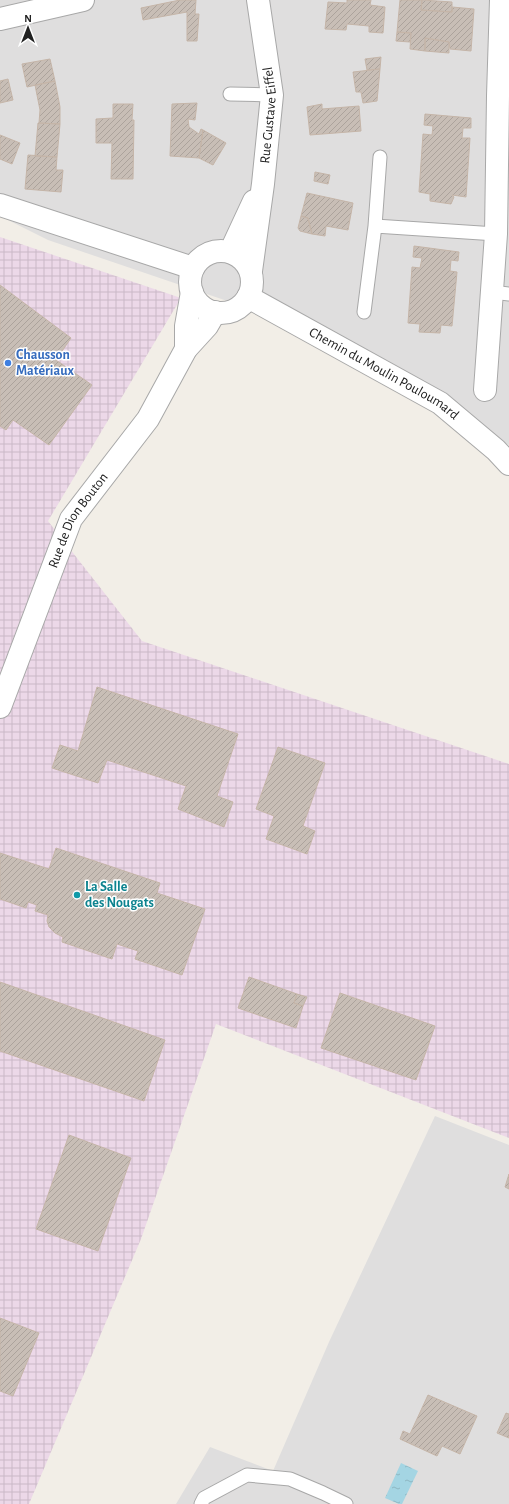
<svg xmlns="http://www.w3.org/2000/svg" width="509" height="1504" font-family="'Alegreya Sans',sans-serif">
<defs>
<pattern id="industrial-grid" width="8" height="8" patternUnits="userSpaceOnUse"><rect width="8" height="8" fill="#ecd8e8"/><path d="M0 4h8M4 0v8" fill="none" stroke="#cab9c7"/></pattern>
<pattern id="water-ripples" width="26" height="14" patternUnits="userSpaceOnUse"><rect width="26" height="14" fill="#a4d5e3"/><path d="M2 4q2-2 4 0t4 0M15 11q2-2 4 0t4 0" fill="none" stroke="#8db7c2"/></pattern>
<pattern id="building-hatch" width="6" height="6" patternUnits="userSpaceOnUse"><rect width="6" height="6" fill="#c8beb6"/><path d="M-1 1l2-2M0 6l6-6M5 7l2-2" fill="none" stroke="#aca39c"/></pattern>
</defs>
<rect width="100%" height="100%" fill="#f2eee7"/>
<path fill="#dfdede" d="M0 0H509V445L283 320 48 240 0 216Z
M435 1116 509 1145V1504H176L210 1447 273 1471 329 1342Z"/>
<path fill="url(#industrial-grid)" d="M0 237 181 298 48 521 142 641 509 764V1138L216 1024 141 1239 29 1504H0Z"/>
<path fill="url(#water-ripples)" d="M401 1463 418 1471 402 1504H399L385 1498Z"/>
<path fill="url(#building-hatch)" stroke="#c5b5a8" d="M180 0H196L195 14H199L197 41H187V12L143 20 141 8Z
M347 0H371L370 5 385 7 383 33 369 32V26L347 24 346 30 325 29 328 2 347 3Z
M400 0H422L421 10 452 12V7L474 9 471 51 450 49 449 42 425 38V51L410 49 411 33 397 32Z
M422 0 452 2V12L421 10Z
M397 32 411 33 410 42 396 41Z
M425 38 449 42V53L425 51Z
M381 57 380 69 367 70 365 59Z
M50 59 55 81 27 87 22 64Z
M380 69 377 101 363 103 361 92H356L353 72Z
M8 79 13 100 0 103V81Z
M55 81 60 107V124L39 123 40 110 35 85Z
M197 103 195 120 188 119 189 127 199 134 201 129 203 130 199 158 170 156 172 104Z
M113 104H133L132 120H134L133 179H111L112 143H96V119L113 118Z
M322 104V109L359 106 361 131 310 135 307 107Z
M425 114 471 118V128H463L462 138H470L466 197 452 195 454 197 451 204 430 201V194L419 192 423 134 432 135 433 126 424 125Z
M38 123 60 124 57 157 35 156Z
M203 130 226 143 213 165 199 158Z
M0 135 20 143 12 164 0 159Z
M28 155 57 157 56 170H63L61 192 25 189Z
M315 172 330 175 328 184 314 181Z
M307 193 353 203 348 230 326 226 325 236 312 234 308 218 301 216Z
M301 216 308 218 312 234 300 231 298 228Z
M414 246 459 252 458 261 451 260 450 271 457 272 452 326 441 325 440 333 419 332 420 324 408 323 412 267 420 268 422 258 413 257Z
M0 285 71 338 56 360 92 385 49 445 13 420 6 430 0 426Z
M97 687 238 734 217 796 233 802 224 827 178 809 186 786 107 760 98 783 52 768 60 745 78 751Z
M278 747 325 763 303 826 315 831 307 854 266 839 274 816 256 809Z
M56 848 160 883 157 893 205 909 182 975 135 959 138 951 117 944 112 959 62 942 63 937 55 933 49 927 47 921 48 915 35 911 37 905 28 902 26 908 0 899V853L49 869Z
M249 977 297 994 294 1003 303 1006 296 1028 238 1008Z
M0 982 165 1040 144 1101 0 1051Z
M340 993 435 1026 416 1080 321 1048Z
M297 994 307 997 303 1006 294 1003Z
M69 1135 131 1158 98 1251 36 1229Z
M509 1174V1189L505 1187Z
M0 1318 39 1333 13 1396 0 1391Z
M428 1395 477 1416 460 1454 442 1446 437 1456 400 1439 403 1431 410 1434Z
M506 1413 509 1414V1438L497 1433Z"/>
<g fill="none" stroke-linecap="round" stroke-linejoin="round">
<defs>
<path id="service" d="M230 94 272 95
M375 226 380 157
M492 292 509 294
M364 312 375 226 496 234
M201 1504 204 1498 247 1475 290 1479 323 1493 346 1504"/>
<g id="minor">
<path d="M0 19 83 0"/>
<path d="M0 205 193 268"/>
<circle cx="221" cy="282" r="31"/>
<path d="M233 253 234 244 254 201"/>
<path id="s1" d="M251 271 263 184 272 95 258 0"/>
<path id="s2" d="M248 297 440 403 496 450 509 464"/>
<path d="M186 349V326L192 292"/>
<path d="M485 390 496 234 498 96 501 0"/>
<path id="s3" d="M0 707 71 519 148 419 186 349 207 326 215 312"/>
</g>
</defs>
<use href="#service" stroke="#a8a8a8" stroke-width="15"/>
<use href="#minor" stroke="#a8a8a8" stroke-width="24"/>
<use href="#service" stroke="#fff" stroke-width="13"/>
<use href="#minor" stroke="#fff" stroke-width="22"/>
</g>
<circle fill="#3f7fe0" stroke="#fff" stroke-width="1.5" cx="8" cy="363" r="4"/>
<circle fill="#0f9aa8" stroke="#fff" stroke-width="1.5" cx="77" cy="895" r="4"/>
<g text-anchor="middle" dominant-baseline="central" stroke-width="3" stroke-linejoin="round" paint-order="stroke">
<g font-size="14" fill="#212121" stroke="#fff">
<text stroke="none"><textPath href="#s1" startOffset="157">Rue Gustave Eiffel</textPath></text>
<text stroke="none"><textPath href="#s2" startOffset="156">Chemin du Moulin Pouloumard</textPath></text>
<text stroke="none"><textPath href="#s3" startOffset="203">Rue de Dion Bouton</textPath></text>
</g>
<g font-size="14" font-weight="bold" fill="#366cbe" stroke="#fff" text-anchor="start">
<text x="16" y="355">Chausson<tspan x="16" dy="16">Matériaux</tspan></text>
</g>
<g font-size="14" font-weight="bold" fill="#0d838f" stroke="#fff" text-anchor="start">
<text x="85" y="887">La Salle<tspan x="85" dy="16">des Nougats</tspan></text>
</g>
</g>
<g transform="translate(28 28)" stroke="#ffffff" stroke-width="3" paint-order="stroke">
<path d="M0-3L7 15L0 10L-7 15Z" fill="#212121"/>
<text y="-6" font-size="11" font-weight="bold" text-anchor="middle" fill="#212121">N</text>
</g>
</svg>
